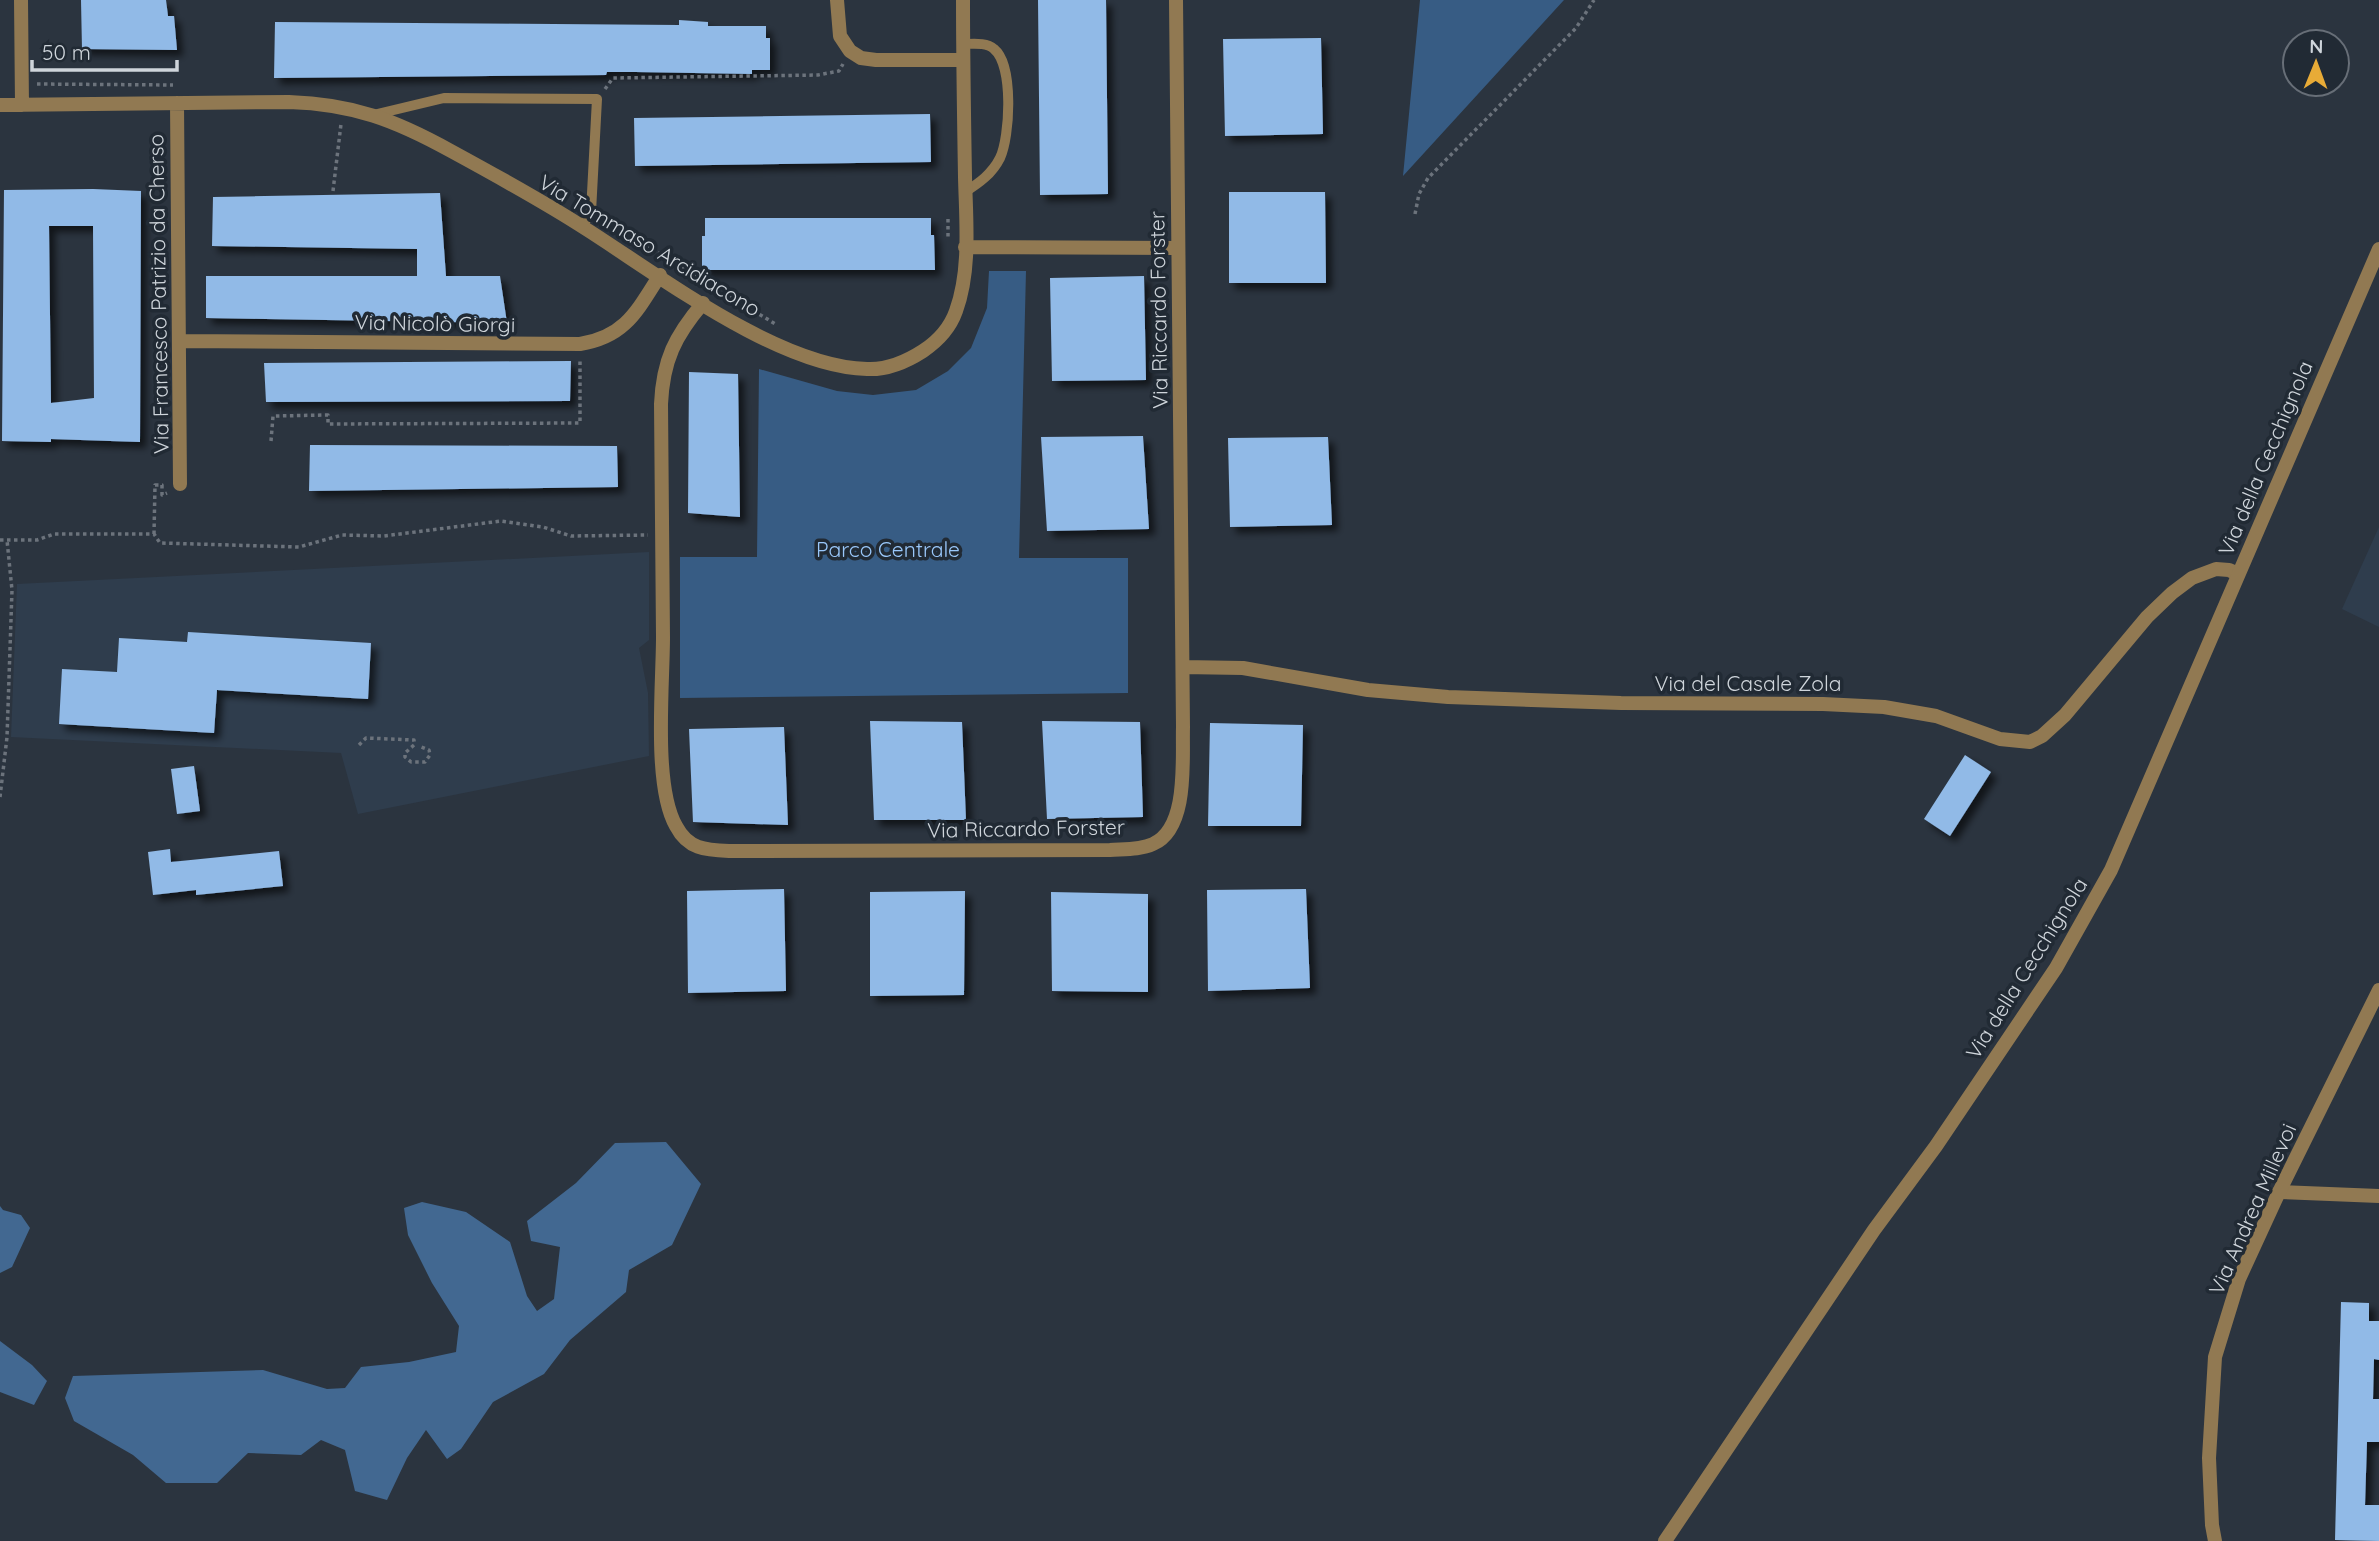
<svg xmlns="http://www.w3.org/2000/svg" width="2379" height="1541" font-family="Quicksand,sans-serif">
<defs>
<filter id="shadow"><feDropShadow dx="6" dy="6" stdDeviation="3.5" flood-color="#0009"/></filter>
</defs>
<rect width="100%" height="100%" fill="#2b343f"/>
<path fill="#2f3d4d" d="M2379 527V627L2342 609Z
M649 552V640L639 648 648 693 649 756 358 814 341 753 11 737 17 584Z"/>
<path fill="#375c84" d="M1420 0H1564L1403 176Z
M989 271H1026L1019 558H1128V693L680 698V557H757L759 369 837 391 873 395 916 390 948 371 971 348 987 308Z"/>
<path fill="#426891" d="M666 1142 701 1184 672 1245 629 1270 626 1292 570 1340 544 1374 493 1402 461 1449 447 1459 426 1430 407 1458 387 1500 355 1491 345 1450 321 1440 301 1455 248 1453 217 1483H166L133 1455 74 1421 65 1398 73 1376 263 1370 327 1389 345 1388 361 1367 409 1362 456 1352 459 1326 432 1283 408 1235 404 1208 422 1202 466 1212 510 1242 527 1296 537 1311 554 1299 560 1247 531 1241 527 1221 576 1183 615 1143Z
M0 1206 3 1210 21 1215 30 1228 12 1267 0 1273Z
M0 1341 32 1365 47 1381 34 1405 0 1392Z"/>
<path fill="#91bae7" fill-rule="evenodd" filter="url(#shadow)" d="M81 0H166L168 16H174L177 50 82 49Z
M1038 0H1106L1108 194 1040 195Z
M679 20 708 22V26H766V38H770V70H752V74L636 72H607L606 75 274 78 275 22 679 25Z
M1321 38 1323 134 1225 136 1223 39Z
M930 114 931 162 635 166 634 118Z
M93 189 141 191 140 442 51 439V442L2 441 4 190ZM49 226H93L94 398 51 403Z
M1229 192H1325L1326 283H1229Z
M440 193 446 276H500L507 323 206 318V276H417V249L212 246 213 197Z
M705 218H931V235H934L935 270H702V236H705Z
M1144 276 1146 380 1052 381 1050 278Z
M571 361 570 401 266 402 264 363Z
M689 372 738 374 740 517 688 513Z
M1143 436 1149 529 1047 531 1041 437Z
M1328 437 1332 525 1230 527 1228 438Z
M310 445 617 446 618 487 309 491Z
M188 632 371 643 368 699 217 690 214 733 59 724 62 669 117 672 119 638 187 642Z
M870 721 962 722 966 820H874Z
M1042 721 1140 722 1143 817 1047 819Z
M1210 723 1303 725 1301 826H1208Z
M784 727 788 825 693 822 689 729Z
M1965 755 1991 772 1950 836 1924 819Z
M194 766 200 811 177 814 171 769Z
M170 849 171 862 279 851 283 886 196 895V890L153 895 148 852Z
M784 889 786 991 688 993 687 891Z
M1306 889 1310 988 1208 991 1207 890Z
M965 891 964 995 870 996V892Z
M1051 892 1148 894V992L1052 991Z
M2341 1302 2369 1303V1321H2379V1360L2374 1359 2373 1399H2379V1442H2367L2365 1505H2379V1541L2335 1540Z"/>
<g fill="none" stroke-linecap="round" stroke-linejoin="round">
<path stroke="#6c737c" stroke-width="3.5" stroke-dasharray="3.5 3.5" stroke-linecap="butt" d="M37 84 173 85
M605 89 613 78 818 75 839 71 843 64
M333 191 341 124
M1415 214 1419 194 1428 178 1576 28 1594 0
M948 219V239
M634 238 777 325
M271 441 273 416 328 415V424L580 423V360
M154 534 155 485H162V495L167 493
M0 540H37L54 534H154L160 543 299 547 342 535 384 536 501 521 543 527 571 536 648 535
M359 745 366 738 414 740V745L405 753V757L411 762H425L430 755 429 750 419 746
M0 797 7 737 12 590 7 540"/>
<path stroke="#917952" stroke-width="10" d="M963 44C973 44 986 42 994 49 1014 65 1010 137 1000 158 992 174 979 183 965 192
M373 115 444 98 597 99 591 212 582 226"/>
<path stroke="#917952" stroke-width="14" d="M21 0 22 105
M837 0 840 36 850 51 861 58 876 60H963
M177 103 180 484
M0 105 289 102C353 104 395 120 451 151 497 176 543 201 586 229 660 276 779 367 867 369 887 370 906 362 923 351 938 341 950 328 956 311 971 270 966 220 965 177 964 118 963 59 963 0
M965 247 1178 248
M703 303C675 336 663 360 661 404 661 481 663 559 663 637 663 685 653 786 676 826 688 849 705 850 729 851L1110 850C1124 849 1140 850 1153 844 1189 828 1182 759 1183 727L1176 0
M179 341 580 344C625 337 637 311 660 275
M1183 667 1243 668 1368 690 1448 697 1621 703 1823 704 1884 707 1936 716 2000 739 2030 742 2042 736 2065 715 2147 617 2172 593 2192 578 2216 569 2229 570 2238 574
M2279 1192 2379 1196"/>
<path stroke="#917952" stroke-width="14" d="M1665 1541 1874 1230 1936 1146 2056 968 2111 870 2379 249
M2215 1541 2212 1525 2209 1458 2215 1357 2239 1279 2279 1192 2379 990"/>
</g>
<g text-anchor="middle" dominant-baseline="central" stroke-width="7" stroke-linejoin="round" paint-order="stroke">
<g font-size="21" fill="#cfd5db" stroke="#212a34">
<text transform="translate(650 245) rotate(31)">Via Tommaso Arcidiacono</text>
<text transform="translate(158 294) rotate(-91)">Via Francesco Patrizio da Cherso</text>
<text transform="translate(1158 310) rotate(-91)">Via Riccardo Forster</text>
<text transform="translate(435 323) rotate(1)">Via Nicolò Giorgi</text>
<text transform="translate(2265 458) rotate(-67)">Via della Cecchignola</text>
<text x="1748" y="683">Via del Casale Zola</text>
<text transform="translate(1026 828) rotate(-1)">Via Riccardo Forster</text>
<text transform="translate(2026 968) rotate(-58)">Via della Cecchignola</text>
<text transform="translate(2252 1209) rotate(-66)">Via Andrea Millevoi</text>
</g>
<g font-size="21" fill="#9ac8fb" stroke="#212a34">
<text x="888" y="549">Parco Centrale</text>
</g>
</g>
<g transform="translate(2316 63) rotate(1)"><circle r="33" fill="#212a34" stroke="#676e77" stroke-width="2"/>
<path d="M0-5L12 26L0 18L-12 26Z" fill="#e8ab37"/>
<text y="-10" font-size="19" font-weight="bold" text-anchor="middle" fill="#cfd5db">N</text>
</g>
<path d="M32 60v10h145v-10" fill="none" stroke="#cfd5db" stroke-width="3.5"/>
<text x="42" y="60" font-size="21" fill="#cfd5db" stroke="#212a34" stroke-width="5" paint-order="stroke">50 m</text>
</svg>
